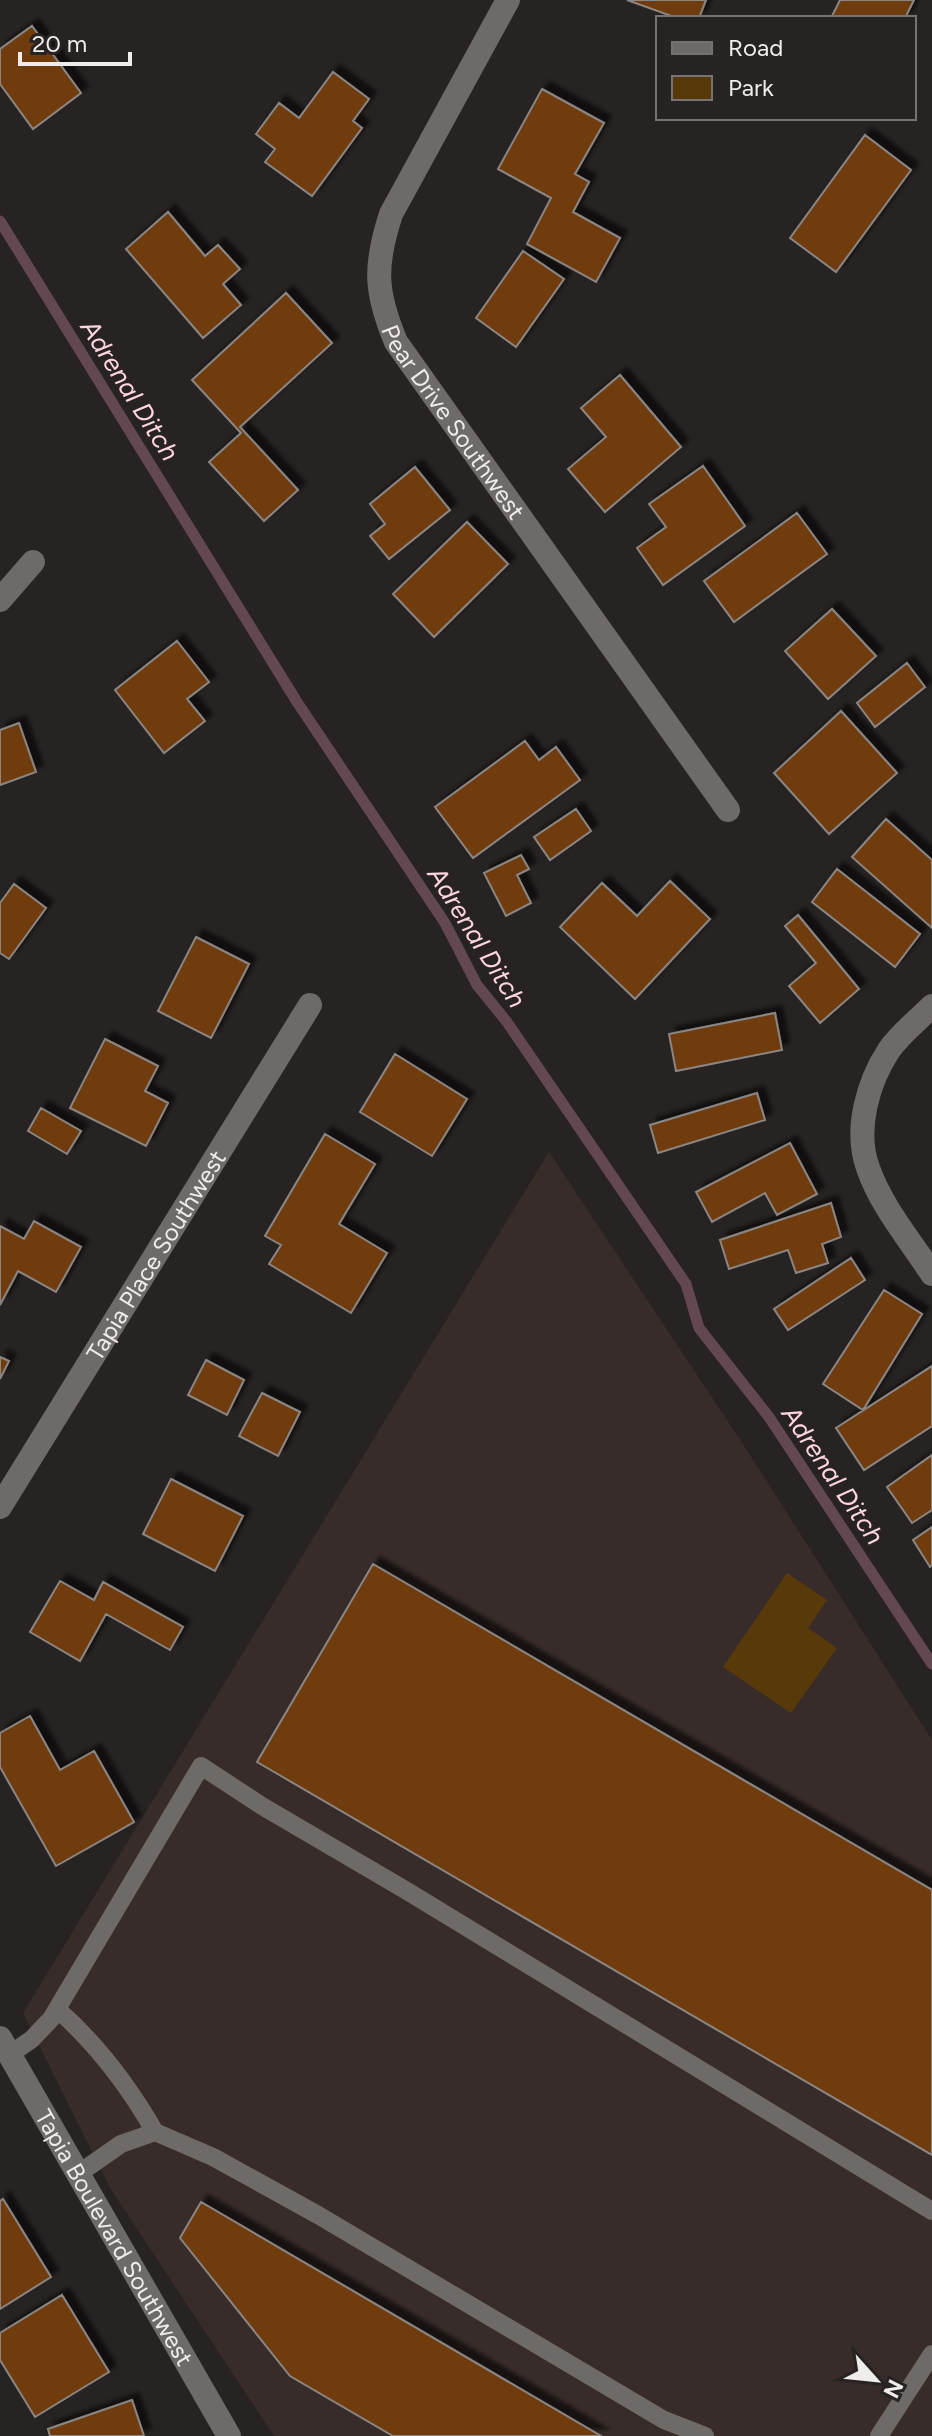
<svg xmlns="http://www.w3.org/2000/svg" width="932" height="2436" font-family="Figtree,sans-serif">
<defs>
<filter id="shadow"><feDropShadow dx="7" dy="-7" stdDeviation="2" flood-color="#0009"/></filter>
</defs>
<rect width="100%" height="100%" fill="#272322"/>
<path fill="#372c2a" d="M549 1152 741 1441 932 1740V2436H274L110 2188 23 2013Z"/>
<path fill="#583909" d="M787 1573 827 1600 808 1628 837 1648 791 1713 723 1667Z"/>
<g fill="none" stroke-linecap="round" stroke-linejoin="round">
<path stroke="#634751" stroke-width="11" d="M0 221 297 702 445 923 477 985 507 1022 686 1284 699 1328 769 1417 932 1664"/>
</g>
<path fill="#6f3a0e" stroke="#8a8683" stroke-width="2" filter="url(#shadow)" d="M627 0H706L699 18H677Z
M840 0H914L905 18H831Z
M32 26 81 93 33 129 0 84V49Z
M333 72 369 99 353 121 362 128 312 196 265 162 275 149 256 134 279 103 299 118Z
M542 89 604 123 575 174 589 182 573 212 620 238 596 282 527 244 551 198 498 169Z
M865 135 911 170 836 272 790 238Z
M168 212 205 256 218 245 240 269 223 284 241 305 203 338 126 249Z
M523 251 564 279 516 347 476 318Z
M286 293 332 343 240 427 298 490 264 521 209 462 241 433 192 380Z
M620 375 681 447 605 512 568 469 606 437 581 408Z
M703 466 745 526 663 585 637 548 666 527 649 504Z
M415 467 450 510 389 559 370 536 385 524 370 504Z
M797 513 827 554 734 622 704 581Z
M467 522 508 564 434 637 393 594Z
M832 609 876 656 828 699 785 651Z
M177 641 209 682 187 699 205 721 164 753 115 690Z
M907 663 925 687 875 727 857 703Z
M841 711 897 773 829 834 774 773Z
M19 723 36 772 0 785V730Z
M525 741 539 760 556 747 580 780 473 858 435 807Z
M576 809 591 831 550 860 534 837Z
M886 819 932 860V928L852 857Z
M521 855 529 869 517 875 531 903 506 916 484 873Z
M837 869 920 934 895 967 812 902Z
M670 881 710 919 635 999 560 927 602 883 637 916Z
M14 884 46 908 9 959 0 953V903Z
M798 915 859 989 820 1023 789 986 816 963 785 926Z
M196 937 249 964 211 1038 158 1011Z
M775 1013 782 1050 676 1071 669 1034Z
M105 1039 158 1066 145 1091 168 1103 146 1146 70 1108Z
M395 1054 467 1099 432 1156 360 1112Z
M757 1093 765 1120 658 1153 650 1125Z
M41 1108 81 1131 67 1154 28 1131Z
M325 1134 375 1164 339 1224 387 1253 351 1313 269 1264 281 1245 265 1236Z
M790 1143 817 1194 777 1215 765 1193 712 1222 696 1192Z
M831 1203 841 1237 822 1244 828 1263 796 1273 788 1250 729 1269 720 1240Z
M34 1221 81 1247 56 1292 18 1271 0 1305V1226L24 1239Z
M851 1258 865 1280 788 1330 774 1309Z
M884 1290 922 1314 863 1410 823 1384Z
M0 1357 9 1361 0 1379Z
M206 1360 244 1380 227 1415 188 1395Z
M932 1366V1426L864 1470 836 1428Z
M262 1393 300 1412 278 1456 239 1436Z
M932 1455V1510L912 1523 887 1487Z
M171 1479 243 1516 215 1571 143 1534Z
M932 1527V1565L930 1567 913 1540Z
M373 1564 932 1890V2155L257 1762Z
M60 1581 94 1600 103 1582 183 1627 170 1650 106 1614 80 1661 30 1632Z
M30 1716 60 1770 94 1751 134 1822 56 1866 0 1767V1733Z
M3 2199 51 2277 0 2309V2201Z
M201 2202 601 2436H393L290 2376 180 2238Z
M62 2295 109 2372 35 2417 0 2360V2333Z
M132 2400 144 2436H50L48 2429Z"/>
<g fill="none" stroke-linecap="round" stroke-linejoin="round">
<path stroke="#6e6a68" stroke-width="18" d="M57 2009C98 2045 128 2085 155 2132
M9 2055 32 2039 51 2019 201 1766 262 1806 407 1891 932 2211
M78 2174 121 2144 155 2132 213 2157 318 2215 664 2420 705 2436
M879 2436 932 2354"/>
<g stroke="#6e6a68" stroke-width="24">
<path id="s1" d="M508 0 391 214C374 266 375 292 396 342L728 810"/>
<path d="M0 600 33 562"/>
<path d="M932 1006C918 1020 900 1034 889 1050 868 1082 854 1130 868 1168 881 1206 910 1240 932 1274"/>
<path id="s2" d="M0 1507 310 1005"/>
<path id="s3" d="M0 2038 229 2436"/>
</g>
</g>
<g text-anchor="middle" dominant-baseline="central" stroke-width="8" stroke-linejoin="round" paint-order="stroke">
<g font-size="24" fill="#efeceb" stroke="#272322">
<text stroke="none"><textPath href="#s1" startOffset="474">Pear Drive Southwest</textPath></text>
<text stroke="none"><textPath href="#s2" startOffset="296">Tapia Place Southwest</textPath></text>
<text stroke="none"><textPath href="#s3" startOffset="230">Tapia Boulevard Southwest</textPath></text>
</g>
<g font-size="26" font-style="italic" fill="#ffd5e1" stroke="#272322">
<text transform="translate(130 390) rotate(58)">Adrenal Ditch</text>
<text transform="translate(477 937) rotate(58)">Adrenal Ditch</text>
<text transform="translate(833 1475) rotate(56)">Adrenal Ditch</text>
</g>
</g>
<rect x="656" y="16" width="260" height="104" fill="#272322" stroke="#777372" stroke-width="2"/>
<rect x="672" y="42" width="40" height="12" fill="#6e6a68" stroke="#777372" stroke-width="2"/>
<text x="728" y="56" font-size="24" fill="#efeceb">Road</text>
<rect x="672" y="76" width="40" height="24" fill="#583909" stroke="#777372" stroke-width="2"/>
<text x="728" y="96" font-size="24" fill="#efeceb">Park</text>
<g transform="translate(876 2380) rotate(117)" stroke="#272322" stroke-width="6" paint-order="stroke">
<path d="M0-6L14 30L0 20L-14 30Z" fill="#efeceb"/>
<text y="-12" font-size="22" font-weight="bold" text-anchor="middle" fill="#efeceb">N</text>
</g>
<path d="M20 52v12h110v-12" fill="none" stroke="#efeceb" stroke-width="4"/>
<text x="32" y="52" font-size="24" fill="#efeceb" stroke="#272322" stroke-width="6" paint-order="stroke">20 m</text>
</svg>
